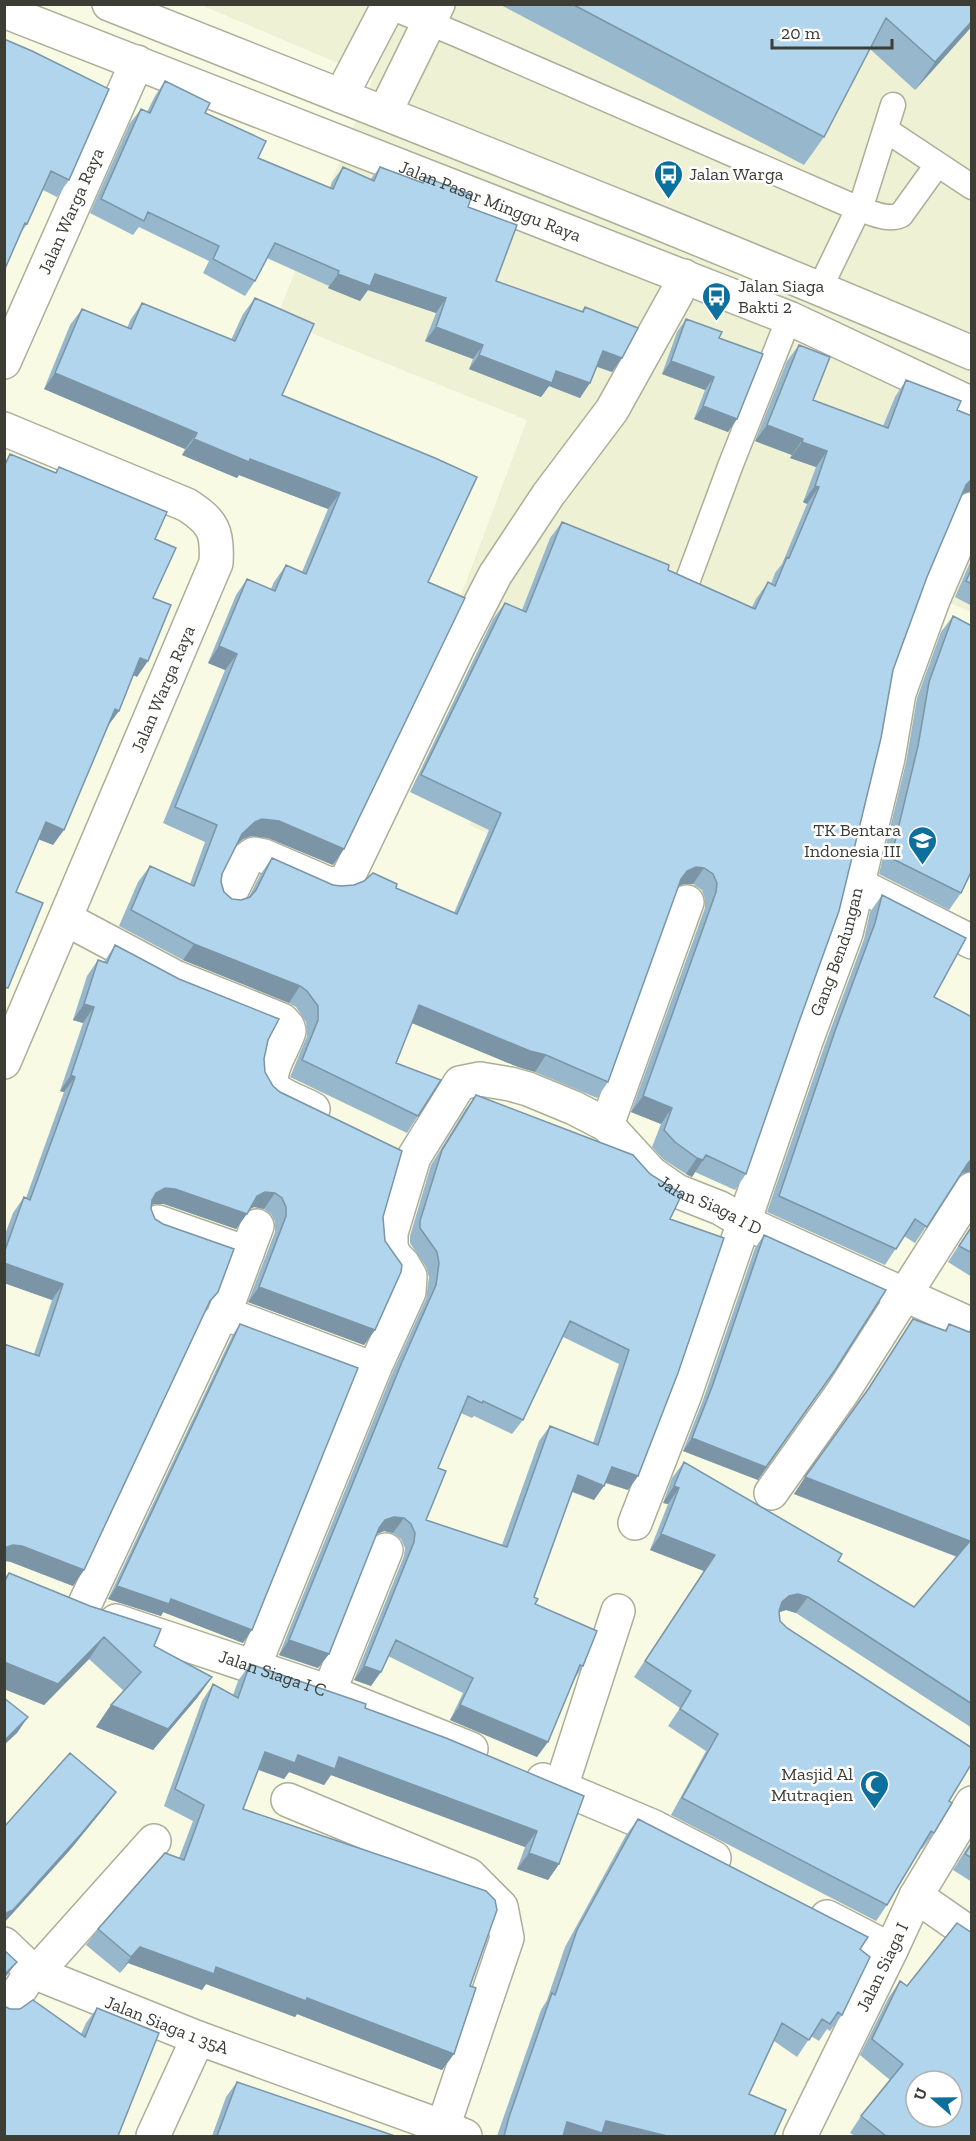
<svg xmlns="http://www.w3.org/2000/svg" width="976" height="2141" font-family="'Zilla Slab',serif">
<rect width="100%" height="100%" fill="#f8fae4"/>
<path fill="#eef1d3" d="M958 4 971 17V612L883 574 715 947 470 825 546 638 458 603 527 420 276 319 373 78 201 5Z"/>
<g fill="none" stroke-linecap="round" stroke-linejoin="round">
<defs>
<path id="service" d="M388 6 456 34 859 209C872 213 888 221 901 215L937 165
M886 130 972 187
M820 288 864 197 893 105
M686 585 731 464 789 318"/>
<g id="minor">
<path id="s1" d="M4 362 137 62"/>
<path d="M4 429 187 505C213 522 218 531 216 563L4 1062"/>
<path d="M859 885 972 942"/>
<path d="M228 898 247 859 254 854 264 856 329 884 341 883 348 877 459 645 495 575 548 495 612 410 677 293 684 276"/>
<path d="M66 919 175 977 282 1020 288 1027 289 1031C285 1048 259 1079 279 1092 289 1099 302 1103 313 1109"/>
<path d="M607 1125 687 902"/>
<path d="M158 1222 247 1253"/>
<path d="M223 1317H234L374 1369"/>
<path d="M771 1493 842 1393 972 1189"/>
<path id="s2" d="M635 1523 685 1394 806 1041 846 933 888 758 899 693 933 600 972 509"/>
<path d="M82 1610 216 1325 223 1317 257 1226"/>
<path id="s3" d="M116 1621 329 1692 471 1749"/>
<path id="s4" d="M254 1666 374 1369 409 1292 410 1276 403 1264 396 1257 391 1248V1233L414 1157 460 1083 480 1079 510 1084 528 1089 574 1108 607 1125 651 1173 661 1180 677 1191 720 1208 744 1222 972 1325"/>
<path d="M329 1692 386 1550"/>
<path d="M543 1780 652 1826 714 1858"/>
<path d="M561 1787 618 1611"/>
<path d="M288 1800 469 1875 501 1907 507 1938 440 2136"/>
<path id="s5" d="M154 1841 36 1973 198 2038 443 2127 465 2136"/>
<path d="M916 1896 972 1935"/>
<path d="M827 1917 891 1950"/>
<path d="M4 1944 28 1967C29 1984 15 1995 4 2007"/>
<path d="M153 2136 198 2038"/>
<path id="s6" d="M800 2136 891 1950 916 1896 972 1803"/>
</g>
<path id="secondary" d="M341 96 389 4
M385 112 438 4"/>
<g id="primary">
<path d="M109 4C398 119 687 231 972 353"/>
<path id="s7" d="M4 11 789 318 972 404"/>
</g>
</defs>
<use href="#service" stroke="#acae99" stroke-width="27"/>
<use href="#minor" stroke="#acae99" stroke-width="36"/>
<use href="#secondary" stroke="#acae99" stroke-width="36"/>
<use href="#primary" stroke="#acae99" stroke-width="36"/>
<use href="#service" stroke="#fff" stroke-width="24"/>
<use href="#minor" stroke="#fff" stroke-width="33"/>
<use href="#secondary" stroke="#fff" stroke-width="33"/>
<use href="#primary" stroke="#fff" stroke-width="33"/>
</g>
<path fill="#97b7cc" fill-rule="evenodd" d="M499 4H972V26L966 33 915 90 870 49 824 137 804 165Z
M4 39 69 180 57 197 43 190 27 224 22 231Z
M165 81 258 158 330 188 332 182 343 167 370 180 380 167 421 183 425 177 468 207 496 281 581 312 585 307 622 358 612 372 597 367 580 398 549 386 541 397 469 369 473 359 425 341 436 313 368 290 360 301 328 288 329 286 267 258 255 281 245 296 203 273 209 261 139 227 133 235 90 213 130 123 141 109 147 112 155 96Z
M255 298 282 395 428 582 344 849 333 865 268 838 251 836 243 839 236 845 222 874 221 882 224 892 232 899 241 900 249 897 260 875 272 858 333 885 341 886 396 888 454 913 489 830 410 792 493 619 505 603 522 610 550 538 562 522 752 607 756 599 768 582 771 584 775 573 782 564 807 504 803 502 816 467 790 458 792 455 755 441 787 361 799 345 813 400 883 426 895 397 906 380 957 410 970 490 963 493 927 577 893 670 800 1019 746 1174 735 1190 695 1172 692 1177 686 1174 663 1159 652 1147 661 1124 631 1112 705 908V899L702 890 693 884H684L678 886 608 1082 597 1098 535 1072 518 1067 412 1023 396 1063 418 1116 407 1133 290 1077 307 1036 306 1022 296 1007 289 1003 183 960 119 926 138 882 150 866 190 884 205 842 163 823 225 670 208 663 236 595 247 579 271 589 274 582 286 565 302 572 328 509 239 475 237 478 182 455 185 449 44 389 70 325 82 309 127 328 131 319 142 303 231 340 243 314Z
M686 319 719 338 737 419 728 432 694 419 705 390 662 374 677 332Z
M972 558V606L955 597Z
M953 616 968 877 961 893 949 910 879 874 906 762 917 698 941 632Z
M882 895 934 997 972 1017V1171L963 1173 959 1177 915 1243 904 1236 885 1265 767 1212 824 1047 864 939 870 912Z
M115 945 268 1040 264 1059 265 1072 273 1086 383 1217 375 1330 364 1345 248 1302 275 1232V1222L271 1214 264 1209 254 1207 249 1210 236 1229 164 1204H154L151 1205V1209L155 1219 208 1305 84 1570 73 1586 11 1562 34 1354 52 1300 4 1283V1237L13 1213 24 1197 26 1198 64 1092 60 1091 83 1023 73 1020 87 976 98 960 104 962Z
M476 1095 670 1219 638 1476 628 1490 605 1483 594 1500 572 1492 534 1597 535 1604 583 1666 574 1680 537 1757 450 1720 463 1693 388 1656 371 1686 354 1680 404 1556 405 1548 401 1539 393 1533 384 1531 376 1534 329 1654 318 1668 279 1655 391 1376 426 1299 429 1277 426 1267 410 1243V1236L431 1165 465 1110ZM563 1337 619 1364 593 1443 550 1426 539 1441 502 1545 426 1520 438 1468 461 1413 472 1418 474 1416 512 1434 523 1420Z
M972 1225V1277L948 1262Z
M764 1235 758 1480 683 1451 703 1400 755 1248Z
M913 1319 945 1330 949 1324 969 1332 972 1329V1728L796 1613 786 1610 779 1612 780 1621 787 1628 949 1801 934 1833 922 1849 920 1848 887 1905 876 1921 671 1815 706 1751 668 1726 680 1708 634 1677 704 1571 650 1550 668 1504 663 1503 672 1478 684 1462 838 1561 914 1607 957 1557 794 1494 859 1402Z
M240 1324 243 1643 163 1612 161 1616 108 1599 232 1336Z
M9 1573 90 1606 154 1646 212 1677 197 1698 153 1750 96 1727 111 1705 124 1691 89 1659 44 1705 4 1689V1578Z
M250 1664 365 1708 584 1796 559 1864 548 1880 517 1869 525 1847 331 1775 324 1785 289 1772 284 1779 258 1770 243 1809 470 1986 454 2054 442 2070 297 2014 295 2017 206 1984 202 1990 128 1963 120 1973 86 1945 98 1929 179 1858 193 1821 164 1806 202 1701 213 1684 233 1695 238 1681Z
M638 1819 860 1949 842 2015 830 2031 827 2029 819 2041 811 2036 797 2057 774 2041 749 2094 774 2136H497L541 2010 547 2000 565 1947 626 1835Z
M972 1840V1882L953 1870Z
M900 1981 907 1986 972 2136H855L850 2133 861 2116 890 2080 860 2055 889 1997Z
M97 2008 118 2136 10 2009 81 2034 86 2023Z
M237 2082 395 2136H212L226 2097Z"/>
<path fill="#7b95a6" d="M972 21V26L966 33 915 90 935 62Z
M338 274H375L446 298 436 313 368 290 360 301 328 288Z
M436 327 483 345 473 359 425 341Z
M603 351 622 358 612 372 593 365Z
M479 355 556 371 590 383 580 398 549 386 541 397 469 369Z
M671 361 714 377 705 390 662 374Z
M55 373 197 433 185 449 44 389Z
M703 406 737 419 728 432 694 419Z
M767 425 803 439 792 455 755 441Z
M194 439 250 459 340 493 328 509 239 475 237 478 182 455Z
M802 442 827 451 816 467 790 458Z
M972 479V491L961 494 966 485Z
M815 486 819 487 807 504 803 502Z
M219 646 237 654 225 670 208 663Z
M140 658 148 661 137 677 129 673Z
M115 709 119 711 108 726 104 725Z
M262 819 279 821 344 849 333 865 268 838 251 836 243 839 230 851 242 834 255 822Z
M46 822 64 830 53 845 35 838Z
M696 867 704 868 693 884H684L675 887 687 871Z
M194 944 300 986 289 1003 183 960Z
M84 1004 94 1007 83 1023 73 1020Z
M419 1005 546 1055 535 1072 518 1067 407 1021Z
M71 1075 75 1077 64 1092 60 1091Z
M643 1096 672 1108 661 1124 631 1112Z
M697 1158 703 1160 692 1177 686 1174Z
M972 1159V1171L963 1173 956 1179 968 1163Z
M165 1188 175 1189 247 1214 236 1229 164 1204H154L145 1208 156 1193Z
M265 1192 275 1193 264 1209 254 1207 246 1211 257 1196Z
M4 1263 63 1284 52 1300 4 1283Z
M259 1287 375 1330 364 1345 248 1302Z
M835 1370 758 1480 683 1451 692 1438Z
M612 1467 638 1476 628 1490 601 1481Z
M578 1475 604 1486 594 1500 568 1490Z
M805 1477 970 1541 958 1557 794 1494Z
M674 1486 679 1488 668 1504 663 1503Z
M394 1517 404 1518 393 1533 384 1531 375 1535 385 1520Z
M661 1534 715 1555 704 1571 650 1550Z
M13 1545 22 1546 84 1570 73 1586 11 1562 4 1561V1548Z
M117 1586 171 1599 252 1630 243 1643 163 1612 161 1616 108 1599Z
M798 1594 808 1597 796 1613 786 1610 777 1613 782 1602 789 1596Z
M104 1637 89 1659 44 1705 4 1689V1662Z
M289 1640 329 1654 318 1668 279 1655Z
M364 1666 381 1672 371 1686 354 1680Z
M212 1677 197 1698 153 1750 96 1727 111 1705Z
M460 1705 548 1742 537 1757 450 1720Z
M28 1717 17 1733 4 1745V1741Z
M265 1752 339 1757 537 1831 525 1847 331 1775 324 1785 289 1772 284 1779 254 1768Z
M116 1792 105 1807 70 1850 4 1923V1914Z
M529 1853 559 1864 548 1880 517 1869Z
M140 1947 216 1967 307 1998 454 2054 442 2070 297 2014 295 2017 206 1984 202 1990 128 1963 120 1973 131 1957Z
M17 1962 4 1979V1975Z
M606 2121 667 2136H557L567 2122Z"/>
<path fill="#b0d5ed" stroke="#7b95a6" stroke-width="1.5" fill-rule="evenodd" d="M572 4H972V21L935 62 886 18 824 137Z
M4 39 32 51 109 89 69 180 51 171 27 224 25 223 4 271Z
M165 81 210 103 205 113 266 141 258 158 333 189 343 167 374 181 380 167 423 183 425 177 472 195 468 207 517 225 496 281 583 312 585 307 638 328 622 358 603 351 590 383 556 371 552 383 479 355 483 345 436 327 446 298 375 274 370 286 338 274 339 271 275 243 255 281 213 259 219 246 148 212 144 221 101 199 141 109 150 113Z
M255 298 314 324 282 395 435 458 477 477 428 582 465 598 344 849 279 821 262 819 255 822 242 834 222 874 221 882 224 892 232 899 241 900 250 897 256 890 272 858 333 885 341 886 354 885 364 881 373 873 397 884 396 888 457 914 501 813 421 775 505 603 526 612 562 522 669 565 668 570 755 609 768 582 775 586 787 557 789 558 819 487 815 486 827 451 802 442 803 439 767 425 799 345 830 357 813 400 888 428 906 380 961 401 957 410 972 416V479L966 485 927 577 893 670 881 738 839 911 800 1019 746 1174 706 1155 703 1160 697 1158 675 1142 664 1130 672 1108 643 1096 716 892 717 883 713 874 704 868 696 867 687 871 681 879 608 1082 546 1055 530 1051 419 1005 396 1063 441 1080 418 1116 302 1060 318 1020V1006L307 991 300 986 194 944 131 910 150 866 194 886 217 825 175 807 237 654 219 646 247 579 275 591 286 565 306 574 340 493 250 459 249 462 194 439 197 433 55 373 82 309 131 329 142 303 235 341Z
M686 319 722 332 719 338 763 354 737 419 703 406 714 377 671 361Z
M10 454 56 473 59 467 167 512 155 539 176 548 153 598 171 605 148 661 140 658 119 711 115 709 64 830 46 822 16 892 43 903 8 988 4 987V467Z
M972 568V584L966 581Z
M953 616 972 626V870L961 893 891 858 918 746 929 682Z
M882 895 966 938 934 997 972 1017V1159L968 1163 927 1227 915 1219 896 1249 779 1196 835 1031 875 923Z
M115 945 179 979 279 1019 268 1040 264 1059 265 1072 273 1086 280 1092 402 1151 383 1217 385 1241 402 1265 401 1272 375 1330 259 1287 286 1216V1207L282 1198 275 1193 265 1192 257 1196 247 1214 175 1189 165 1188 156 1193 152 1200 151 1209 155 1219 163 1224 234 1249 218 1292 210 1301 84 1570 22 1546 13 1545 4 1548V1344L39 1356 63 1284 4 1263V1253L24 1197 30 1200 75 1077 71 1075 94 1007 84 1004 98 960 107 963Z
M476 1095 633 1155 650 1174 682 1194 670 1219 724 1238 678 1373 638 1476 612 1467 604 1486 578 1475 534 1597 538 1599 535 1604 597 1631 583 1666 580 1665 548 1742 460 1705 473 1678 396 1640 381 1672 364 1666 414 1542 415 1533 411 1524 404 1518 394 1517 385 1520 379 1528 329 1654 289 1640 402 1362 436 1285 439 1263 437 1252 420 1228V1221L442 1150ZM570 1321 629 1350 598 1445 550 1426 507 1547 426 1520 446 1471 438 1468 468 1396 482 1403 483 1401 523 1420Z
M972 1226V1253L959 1246Z
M764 1235 886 1290 835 1370 766 1467 692 1438 712 1387Z
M913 1319 946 1331 949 1324 969 1332 972 1329V1704L808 1597 798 1594 789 1596 782 1602 779 1611 780 1621 787 1628 972 1748V1763L949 1801 952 1803 934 1833 931 1831 887 1905 682 1798 718 1734 680 1709 691 1691 645 1661 715 1555 661 1534 679 1488 674 1486 684 1462 842 1554 838 1561 914 1607 970 1541 805 1477 869 1388Z
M240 1324 358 1368 252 1630 171 1599 169 1604 117 1586Z
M9 1573 90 1606 161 1629 154 1646 212 1677 168 1729 111 1705 141 1672 104 1637 58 1684 4 1662V1583Z
M250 1664 366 1704 365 1708 446 1738 584 1796 559 1864 529 1853 537 1831 339 1757 335 1769 298 1755 295 1763 265 1752 243 1809 486 1891 495 1900 497 1910 470 1986 476 1988 454 2054 307 1998 306 2001 216 1967 214 1974 140 1947 131 1957 98 1929 165 1853 184 1860 204 1805 175 1789 213 1684 238 1698Z
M4 1698 28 1717 4 1741Z
M70 1753 116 1792 81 1834 13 1910 4 1914V1827Z
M638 1819 868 1937 860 1949 870 1957 842 2015 838 2012 830 2024 822 2019 809 2040 782 2023 749 2094 786 2110 774 2136H667L606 2121 602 2133 567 2122 563 2136H504L509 2117 552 1993 555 1995 577 1930Z
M972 1843V1858L965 1854Z
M957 1923 972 1933V2136H886L861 2116 903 2064 872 2039 900 1981 907 1986ZM916 2081H952V2117H916Z
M4 1950 17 1962 4 1975Z
M33 2000 85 2037 97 2008 159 2033 118 2136H4V2006L10 2009H20Z
M237 2082 395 2136H217Z"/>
<defs>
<symbol id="bus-pin" viewBox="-11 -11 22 30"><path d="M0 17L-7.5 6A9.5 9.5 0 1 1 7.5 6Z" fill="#0c6f9c" stroke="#fff"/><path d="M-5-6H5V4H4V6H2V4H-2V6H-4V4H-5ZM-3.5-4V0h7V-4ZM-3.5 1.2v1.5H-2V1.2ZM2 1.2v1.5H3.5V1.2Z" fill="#fff"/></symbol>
<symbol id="school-pin" viewBox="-11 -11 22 30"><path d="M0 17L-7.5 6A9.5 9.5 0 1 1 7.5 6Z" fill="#0c6f9c" stroke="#fff"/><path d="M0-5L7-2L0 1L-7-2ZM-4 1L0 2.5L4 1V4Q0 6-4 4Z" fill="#fff"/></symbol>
<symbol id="mosque-pin" viewBox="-11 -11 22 30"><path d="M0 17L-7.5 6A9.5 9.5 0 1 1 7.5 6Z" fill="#0c6f9c" stroke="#fff"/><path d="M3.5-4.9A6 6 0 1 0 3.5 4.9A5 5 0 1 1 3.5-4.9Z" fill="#fff"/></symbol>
</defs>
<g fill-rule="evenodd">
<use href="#bus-pin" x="652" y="158" width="33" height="45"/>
<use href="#bus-pin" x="700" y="280" width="33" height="45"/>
<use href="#school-pin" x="906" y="824" width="33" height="45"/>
<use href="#mosque-pin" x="858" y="1768" width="33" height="45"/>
</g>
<g text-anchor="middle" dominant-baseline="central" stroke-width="5" stroke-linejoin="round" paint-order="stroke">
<g font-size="18" fill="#3c3d34" stroke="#fff" text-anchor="start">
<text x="689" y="174">Jalan Warga</text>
<text x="738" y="286">Jalan Siaga<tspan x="738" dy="21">Bakti 2</tspan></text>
<text x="901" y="830" text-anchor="end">TK Bentara<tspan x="901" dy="21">Indonesia III</tspan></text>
<text x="853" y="1774" text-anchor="end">Masjid Al<tspan x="853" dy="21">Mutraqien</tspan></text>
</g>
<g font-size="18" fill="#3c3d34" stroke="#fff">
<text stroke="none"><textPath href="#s7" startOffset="522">Jalan Pasar Minggu Raya</textPath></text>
<text stroke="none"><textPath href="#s1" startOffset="165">Jalan Warga Raya</textPath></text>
<text transform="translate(163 689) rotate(-67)">Jalan Warga Raya</text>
<text stroke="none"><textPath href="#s2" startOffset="606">Gang Bendungan</textPath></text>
<text stroke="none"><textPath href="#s4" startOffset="926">Jalan Siaga I D</textPath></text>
<text stroke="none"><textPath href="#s3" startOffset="165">Jalan Siaga I C</textPath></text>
<text stroke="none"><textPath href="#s6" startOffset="188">Jalan Siaga I</textPath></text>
<text stroke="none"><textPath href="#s5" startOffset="318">Jalan Siaga 1 35A</textPath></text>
</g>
</g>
<rect width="976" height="2141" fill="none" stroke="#3c3d34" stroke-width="12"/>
<g transform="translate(934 2099) rotate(290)"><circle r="28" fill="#ffffff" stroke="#b1b1ae" stroke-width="1.5"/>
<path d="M0-4.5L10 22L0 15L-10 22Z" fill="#0c6f9c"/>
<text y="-9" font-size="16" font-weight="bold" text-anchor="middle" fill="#3c3d34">U</text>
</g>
<path d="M772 39v9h120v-9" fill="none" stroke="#3c3d34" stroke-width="3"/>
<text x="781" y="39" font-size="18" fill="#3c3d34" stroke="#ffffff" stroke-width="4.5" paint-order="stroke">20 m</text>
</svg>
